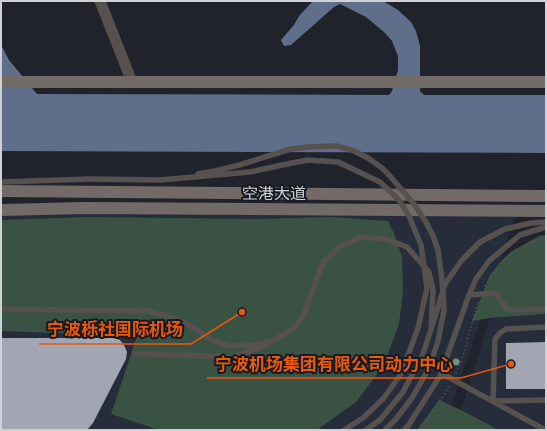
<svg xmlns="http://www.w3.org/2000/svg" width="547" height="431" font-family="Jost,'Noto Sans SC',sans-serif">
<rect width="100%" height="100%" fill="#20232c"/>
<path fill="#262c3a" d="M103 212 516 215 451 407 439 430H1V216Z
M546 314V430H499L461 410 490 318Z"/>
<path fill="#3a5243" d="M87 217 254 219 333 217 388 221 394 233 402 257 403 292 399 324 384 365 356 402 317 430H159L111 414 137 336 1 331V220Z
M546 235V314L490 318 472 321 490 275 503 259 512 251 539 236Z
M439 400 461 410 499 430H417Z"/>
<path fill="#5f6e8b" d="M313 1H383L398 10 411 22 416 31 420 46V91L424 95H546V153L1 151V91L2 90 1 85V45L9 60 37 94 389 95 392 91 398 70V56L392 41 384 32 366 17 340 4 334 7 291 45 284 46 281 40 294 25 299 16Z"/>
<path fill="#a2a6b2" d="M1 338H114L120 340 124 345 127 352 126 359 93 423 87 430H1Z
M546 342V389H506V343Z"/>
<g fill="none" stroke-linecap="round" stroke-linejoin="round">
<path stroke="#5a5d65" stroke-width="1.5" stroke-dasharray="1 3" stroke-linecap="butt" d="M485 286 491 277 502 263 511 254 534 241 546 238
M456 373 463 356 478 302
M419 430 428 420 450 385"/>
<path stroke="#56514f" stroke-width="5.5" d="M1 182 89 179
M469 295 495 293 508 310 546 309
M1 309 148 311 171 317 189 325 214 341 230 346 255 345 274 340 293 329 304 315 314 286 323 262 339 247 362 237 386 239 407 247 429 272 433 290 431 329
M135 354 211 356 232 357 262 347 269 343
M441 373 545 430
M493 401 495 339 500 333 506 329 546 327
M493 401 546 400
M366 430 380 420 403 392 423 354 435 317 445 284 462 260 480 242 505 229 531 223 546 222
M404 430 408 426 440 376 469 295 476 279 489 261 520 235 546 227"/>
<path stroke="#56514f" stroke-width="11" d="M100 1 132 82"/>
<path stroke="#726a66" stroke-width="12" d="M1 82H546
M1 191 546 196
M1 210 83 208 546 211"/>
<path stroke="#56514f" stroke-width="5.5" d="M198 174 215 171 239 165 291 149 308 147 336 146 352 150 368 158 382 168 389 175 414 204 426 222 433 236 438 250 442 279 444 310 438 341 429 368 412 398 396 419 385 430
M89 179 160 180 250 172 287 164 308 160 338 162 380 182 399 200 409 216 421 245 427 288 418 328 401 374 383 399 363 418 344 430"/>
</g>
<circle fill="#709282" cx="456" cy="362" r="3.5"/>
<g text-anchor="middle" dominant-baseline="central" stroke-width="4" stroke-linejoin="round" paint-order="stroke">
<g font-size="16" fill="#cfd1d7" stroke="#171a22">
<text x="274" y="193">空港大道</text>
</g>
</g>
<path fill="none" stroke="#e8590c" stroke-width="1.5" d="M242 312L191 344H39M511 364L461 378H207"/>
<g fill="#e8590c" stroke="#171a22" stroke-width="1.5">
<circle cx="242" cy="312" r="4"/>
<circle cx="511" cy="364" r="4"/>
</g>
<g font-size="17" text-anchor="middle" font-weight="bold" fill="#e8590c" stroke="#171a22" stroke-width="4" stroke-linejoin="round" paint-order="stroke">
<text x="115" y="335">宁波栎社国际机场</text>
<text x="334" y="370">宁波机场集团有限公司动力中心</text>
</g>
<rect width="547" height="431" fill="none" stroke="#cfd1d7" stroke-width="4"/>
</svg>
